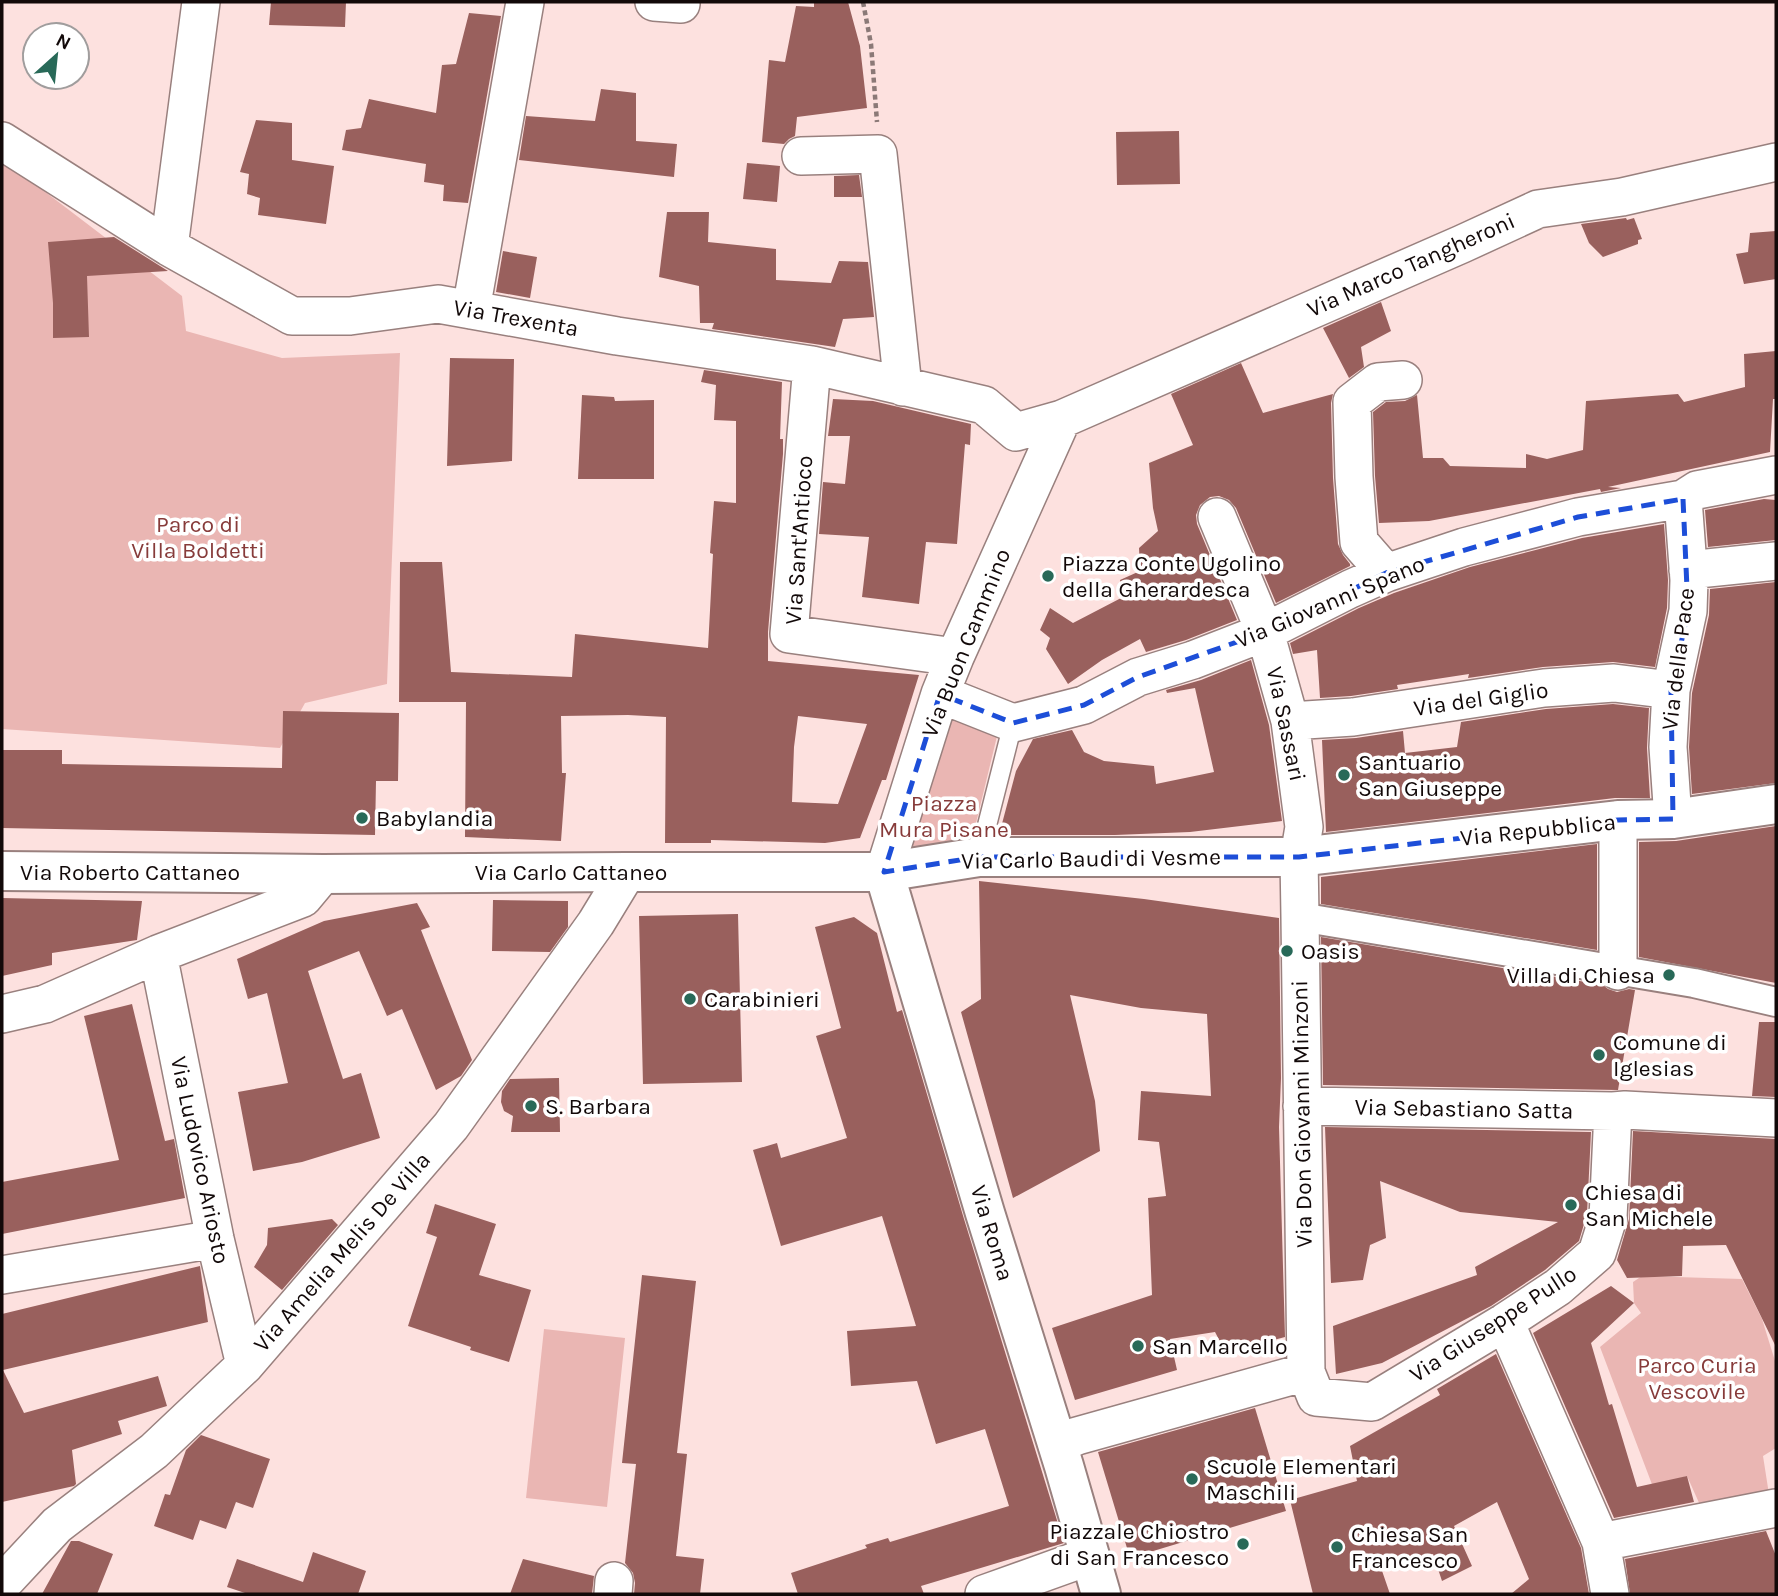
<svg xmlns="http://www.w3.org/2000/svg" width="1778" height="1596" font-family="Karla,sans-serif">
<rect width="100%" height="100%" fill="#fde1df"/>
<path fill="#eab6b3" d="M2 159 182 296 186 331 282 358 400 353 387 684 305 703 280 748 2 729Z
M961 714 999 728 969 852 921 855 905 836 939 720Z
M1642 1276 1742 1279 1762 1319 1775 1361 1776 1448 1763 1456 1768 1488 1773 1503 1700 1505 1687 1476 1653 1487 1600 1347 1641 1313 1634 1303 1633 1282Z
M544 1329 625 1338 607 1507 526 1498Z"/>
<path fill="#99605d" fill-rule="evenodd" d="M271 2H346L345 27 269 25Z
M814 2H848L860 46 867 108 797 117 795 136 789 139 784 144 762 142 769 60 785 62 796 6 814 7Z
M469 13 501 16 468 203 443 201 444 185 424 182 426 164 342 150 346 130 361 128 369 99 436 113 442 65 456 64Z
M601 89 636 93V141L677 144 674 177 519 160 526 116 595 121Z
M256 120 292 123V160L334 166 326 224 258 215 260 198 247 194 249 174 240 172Z
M1179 131 1180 184 1117 185 1116 132Z
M747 163 780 166 777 202 743 199Z
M859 175 862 197H834V176Z
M667 212H709L708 242 776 249V280L831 283 839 261 868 262 874 317 843 319 835 347 712 329 714 323H700L699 286 659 277Z
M1626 218 1627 220 1634 218 1642 239 1638 240V244L1603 257 1589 243 1581 224Z
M1776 231V279L1744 284 1736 254 1748 252 1750 233Z
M114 237 168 271 87 276 89 337 53 338V303L48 242Z
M503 251 537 257 530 298 496 292Z
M1381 302 1391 331 1361 347 1364 367 1349 378 1323 328Z
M1776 351V399H1773L1770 452 1608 487 1621 488 1601 492 1600 489 1429 521 1379 523 1375 476 1373 412 1386 402 1405 401 1417 395 1423 458H1443L1450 466 1526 468V454L1547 459 1583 450 1586 401 1678 394 1684 402 1745 387 1744 354Z
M450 358 514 359 512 461 447 466Z
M1241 363 1263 413 1333 394 1331 403 1333 478 1338 544 1343 555 1350 564V566L1276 603 1236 508 1229 500 1219 496 1210 497 1200 505 1196 515 1197 524 1237 620 1186 640 1146 652 1140 639 1102 660 1068 684 1046 649 1050 638 1040 630 1050 608 1073 623 1123 597 1120 580 1140 571 1139 548 1158 531 1153 508 1149 463 1193 445 1171 394Z
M704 370 782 382 780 439H783V454L768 632V661L919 675 886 780H882L860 838 825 843 711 840V843H665L666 717 628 715 561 716 562 773H566L561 841 465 837 466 702H399L400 562H442L451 672 572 677 575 634 708 648 713 554 710 553 714 501 736 503V421L714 420 716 385 701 382ZM798 716 867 724 838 804 792 802 794 747Z
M582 395 614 397 615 401 654 400V479H578Z
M833 399 873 401 971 424 970 445 965 444 957 544 926 542 919 604 862 597 869 537 819 534 823 482 845 484 850 436H828Z
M1764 499 1776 500V540L1708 547 1705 510Z
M1664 524 1668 580 1667 608 1655 667 1613 662 1543 667 1468 678 1469 674 1397 685 1398 689 1351 696 1320 698 1317 650 1293 654 1290 643 1359 608 1394 593 1470 567 1582 538Z
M1776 582V783L1692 794 1689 747 1692 693 1709 615 1710 589Z
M1251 660 1269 725 1282 821 1190 832 1115 835H999L1016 771 1033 739 1072 730 1084 752 1104 761 1154 766 1156 784 1214 772 1195 688 1167 693 1166 690 1201 680Z
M1613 704 1649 708 1647 748 1650 798H1615L1326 832 1322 740 1356 738 1403 731 1405 753 1457 747 1461 722 1546 709Z
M283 711 399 713 398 781H376L375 835 2 828V750H62V764L282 768Z
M1776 826V983L1639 957V842L1676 841Z
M1597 844V950L1321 904V877Z
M979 881 1144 899 1279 918 1281 1078 1279 1127 1285 1337 1226 1353 1215 1332 1170 1339 1177 1370 1075 1400 1052 1328 1152 1295 1148 1198 1166 1196 1159 1142 1138 1140 1141 1091 1211 1096 1207 1014 1141 1008 1070 995 1095 1101 1100 1151 1013 1198 961 1012 981 999Z
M2 898 142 901 137 940 52 953V965L2 976Z
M493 900 568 901V927L550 952 492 951Z
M417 903 430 927 421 930 472 1060 461 1076 436 1090 402 1009 387 1016 359 951 308 971 343 1079 361 1073 380 1138 302 1162 253 1171 238 1092 288 1083 267 993 248 999 237 959 324 921Z
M738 914 742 1082 643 1084 639 916Z
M854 917 877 933 897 1012 902 1010 964 1219 1064 1543 921 1586 924 1594H798L791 1573 867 1548 865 1545 888 1538 890 1542 1009 1506 985 1429 936 1444 917 1381 851 1386 847 1331 916 1326 882 1216 781 1246 753 1150 777 1143 781 1158 847 1138 816 1036 841 1028 815 927Z
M1321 937 1603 985 1608 989 1617 992 1629 989 1635 990 1618 1090 1323 1085Z
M132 1004 165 1141 174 1139 185 1198 2 1234V1182L119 1160 84 1016Z
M1759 1022H1776V1097L1752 1096Z
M559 1078 560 1132H511L513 1116 504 1111 501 1102 502 1091 510 1079Z
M1325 1127 1591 1132 1587 1214 1579 1241 1545 1270 1491 1306 1382 1363 1336 1374 1333 1326 1477 1275 1475 1267 1558 1222 1460 1212 1380 1181 1386 1238 1370 1245 1363 1280 1331 1283Z
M1633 1131 1776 1139V1347L1726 1245 1683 1246 1682 1276 1627 1278 1617 1260 1629 1219Z
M435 1204 496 1224 479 1275 531 1290 509 1362 470 1350 471 1347 408 1326 437 1237 426 1233Z
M332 1219 338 1225 282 1290 254 1267 267 1245 268 1228Z
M200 1266 208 1322 3 1370 24 1413 158 1376 167 1406 118 1421 122 1434 72 1450 76 1484 74 1486 2 1502V1314Z
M642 1275 696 1281 677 1453 687 1454 676 1556 704 1559 700 1594H634L635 1583 633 1573 625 1563 636 1464 622 1463Z
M1611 1286 1634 1303 1591 1343 1609 1405 1612 1404 1637 1487 1687 1476 1694 1502 1614 1518 1533 1333Z
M1496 1354 1581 1548 1589 1594H1511L1529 1579 1497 1502 1454 1526 1472 1566 1442 1581 1433 1554 1380 1565 1390 1594H1313L1290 1500 1357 1481 1350 1446 1440 1395 1437 1389Z
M1255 1408 1286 1511 1130 1558 1098 1452Z
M201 1435 270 1459 253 1508 236 1502 226 1529 200 1520 193 1540 154 1526 165 1494 170 1495 186 1450Z
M1766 1531 1776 1556V1594H1630L1625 1559Z
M71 1541H79L113 1554 97 1594H42Z
M313 1552 366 1571 358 1594H248L227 1587 237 1559 303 1582Z
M523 1559 594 1576 592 1594H510Z"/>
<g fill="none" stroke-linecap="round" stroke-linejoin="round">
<defs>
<path id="service" d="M979 857 1013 723"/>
<path id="pedestrian" d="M1300 917 1694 983 1776 1002"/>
<path id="minor" d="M654 2 681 4
M2 141 169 247 292 316H350L438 304 617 336 812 365 984 405 1016 432 1062 419 1462 244 1538 209 1622 197 1776 162
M801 156 878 154 903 387
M169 247 201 2
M471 310 525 2
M812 365 789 634 955 657
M1217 517 1265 632 1290 721 1304 827 1299 857 1300 917 1306 1372 1316 1397 1372 1402 1505 1322 1558 1287 1597 1253 1608 1218 1613 1111
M1688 570 1776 561
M1386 573 1359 542 1354 477 1352 402 1378 382 1403 380
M940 694 1013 723 1084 705 1138 677 1193 660 1265 632 1350 589 1386 573 1464 547 1578 517 1683 499 1697 490 1776 475
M1290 721 1353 717 1544 688 1614 683 1671 690
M1673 819 1668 747 1671 690 1688 611 1689 580 1683 499
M1618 820V971
M884 872 940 694 955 657 1062 419
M158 954 215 1239 245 1365
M2 1014 45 1004 158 954 303 898 323 874
M1302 1106 1613 1111 1625 1110 1776 1118
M2 1275 215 1239
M1505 1322 1601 1542 1610 1594
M1057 1444 1077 1436 1306 1372
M1601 1542 1776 1508
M2 1584 57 1525 154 1451 245 1365 451 1126 596 923 627 872
M613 1594 614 1581
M984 1594 1090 1556"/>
<path id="secondary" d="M2 871 323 874 627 872H884L979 857H1299L1618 820 1673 819 1776 804
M884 872 985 1213 1064 1466 1101 1594"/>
</defs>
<use href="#service" stroke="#99807e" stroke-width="21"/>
<use href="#pedestrian" stroke="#99807e" stroke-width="32"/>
<use href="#minor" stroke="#99807e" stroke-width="40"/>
<use href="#secondary" stroke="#99807e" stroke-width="42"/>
<path stroke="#8b7977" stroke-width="4.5" stroke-dasharray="5 3.5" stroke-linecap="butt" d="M863 2 871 44 877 122"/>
<use href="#service" stroke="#fff" stroke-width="18"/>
<use href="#pedestrian" stroke="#fff" stroke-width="28"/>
<use href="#minor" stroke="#fff" stroke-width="37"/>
<use href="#secondary" stroke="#fff" stroke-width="38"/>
</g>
<path fill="none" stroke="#1d4ed8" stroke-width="5" stroke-dasharray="14 9" stroke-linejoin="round" d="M1683 499 1688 611 1671 690 1673 819 1618 820 1299 857H979L884 872 940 694 1013 723 1084 705 1138 677 1265 632 1386 573 1578 517Z"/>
<g fill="#286958" stroke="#fff" stroke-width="2.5">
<circle cx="1048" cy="576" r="7"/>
<circle cx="1344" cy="775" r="7"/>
<circle cx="362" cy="818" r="7"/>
<circle cx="1287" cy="951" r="7"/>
<circle cx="1669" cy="975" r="7"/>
<circle cx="690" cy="999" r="7"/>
<circle cx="1599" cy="1055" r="7"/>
<circle cx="531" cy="1106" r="7"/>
<circle cx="1571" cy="1205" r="7"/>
<circle cx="1138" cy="1346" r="7"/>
<circle cx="1192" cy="1479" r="7"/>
<circle cx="1243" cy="1544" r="7"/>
<circle cx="1337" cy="1547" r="7"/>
</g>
<g text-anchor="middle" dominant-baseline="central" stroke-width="7" stroke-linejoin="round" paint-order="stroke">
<g font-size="23" fill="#120909" stroke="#fff">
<text transform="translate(1411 265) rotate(-24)">Via Marco Tangheroni</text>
<text transform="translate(516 318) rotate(10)">Via Trexenta</text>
<text transform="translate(799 540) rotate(-86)">Via Sant'Antioco</text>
<text transform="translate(1330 602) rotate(-23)">Via Giovanni Spano</text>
<text transform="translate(966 643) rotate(-68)">Via Buon Cammino</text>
<text transform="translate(1678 659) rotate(-83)">Via della Pace</text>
<text transform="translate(1481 699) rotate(-8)">Via del Giglio</text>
<text transform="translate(1286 724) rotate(78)">Via Sassari</text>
<text transform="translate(1538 830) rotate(-6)">Via Repubblica</text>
<text transform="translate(1091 859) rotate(-1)">Via Carlo Baudi di Vesme</text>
<text x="130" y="872">Via Roberto Cattaneo</text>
<text x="571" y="872">Via Carlo Cattaneo</text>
<text transform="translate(1464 1109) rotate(1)">Via Sebastiano Satta</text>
<text transform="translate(1302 1114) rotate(-91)">Via Don Giovanni Minzoni</text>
<text transform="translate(200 1160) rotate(78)">Via Ludovico Ariosto</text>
<text transform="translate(992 1233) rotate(73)">Via Roma</text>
<text transform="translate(342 1252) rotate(-49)">Via Amelia Melis De Villa</text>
<text transform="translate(1493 1324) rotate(-33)">Via Giuseppe Pullo</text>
</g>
<g font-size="23" fill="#873b3a" stroke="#fff">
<text x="198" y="524">Parco di<tspan x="198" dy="26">Villa Boldetti</tspan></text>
<text x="944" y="803">Piazza<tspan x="944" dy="26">Mura Pisane</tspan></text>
<text x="1697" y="1365">Parco Curia<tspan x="1697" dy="26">Vescovile</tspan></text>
</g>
<g font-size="23" fill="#120909" stroke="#fff" text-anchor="start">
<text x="1062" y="563">Piazza Conte Ugolino<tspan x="1062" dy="26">della Gherardesca</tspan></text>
<text x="1358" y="762">Santuario<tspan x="1358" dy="26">San Giuseppe</tspan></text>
<text x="376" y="818">Babylandia</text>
<text x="1301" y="951">Oasis</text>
<text x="1655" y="975" text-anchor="end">Villa di Chiesa</text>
<text x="704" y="999">Carabinieri</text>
<text x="1613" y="1042">Comune di<tspan x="1613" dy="26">Iglesias</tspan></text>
<text x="545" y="1106">S. Barbara</text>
<text x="1585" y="1192">Chiesa di<tspan x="1585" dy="26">San Michele</tspan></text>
<text x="1152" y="1346">San Marcello</text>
<text x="1206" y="1466">Scuole Elementari<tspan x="1206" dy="26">Maschili</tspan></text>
<text x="1229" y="1531" text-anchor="end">Piazzale Chiostro<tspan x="1229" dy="26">di San Francesco</tspan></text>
<text x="1351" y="1534">Chiesa San<tspan x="1351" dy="26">Francesco</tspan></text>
</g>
</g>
<rect width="1778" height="1596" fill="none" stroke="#120909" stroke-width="7"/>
<g transform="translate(56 56) rotate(27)"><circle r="33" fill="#ffffff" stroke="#a09d9d" stroke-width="2"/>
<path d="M0-5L12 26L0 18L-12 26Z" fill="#286958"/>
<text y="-10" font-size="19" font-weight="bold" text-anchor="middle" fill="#120909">N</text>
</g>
</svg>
